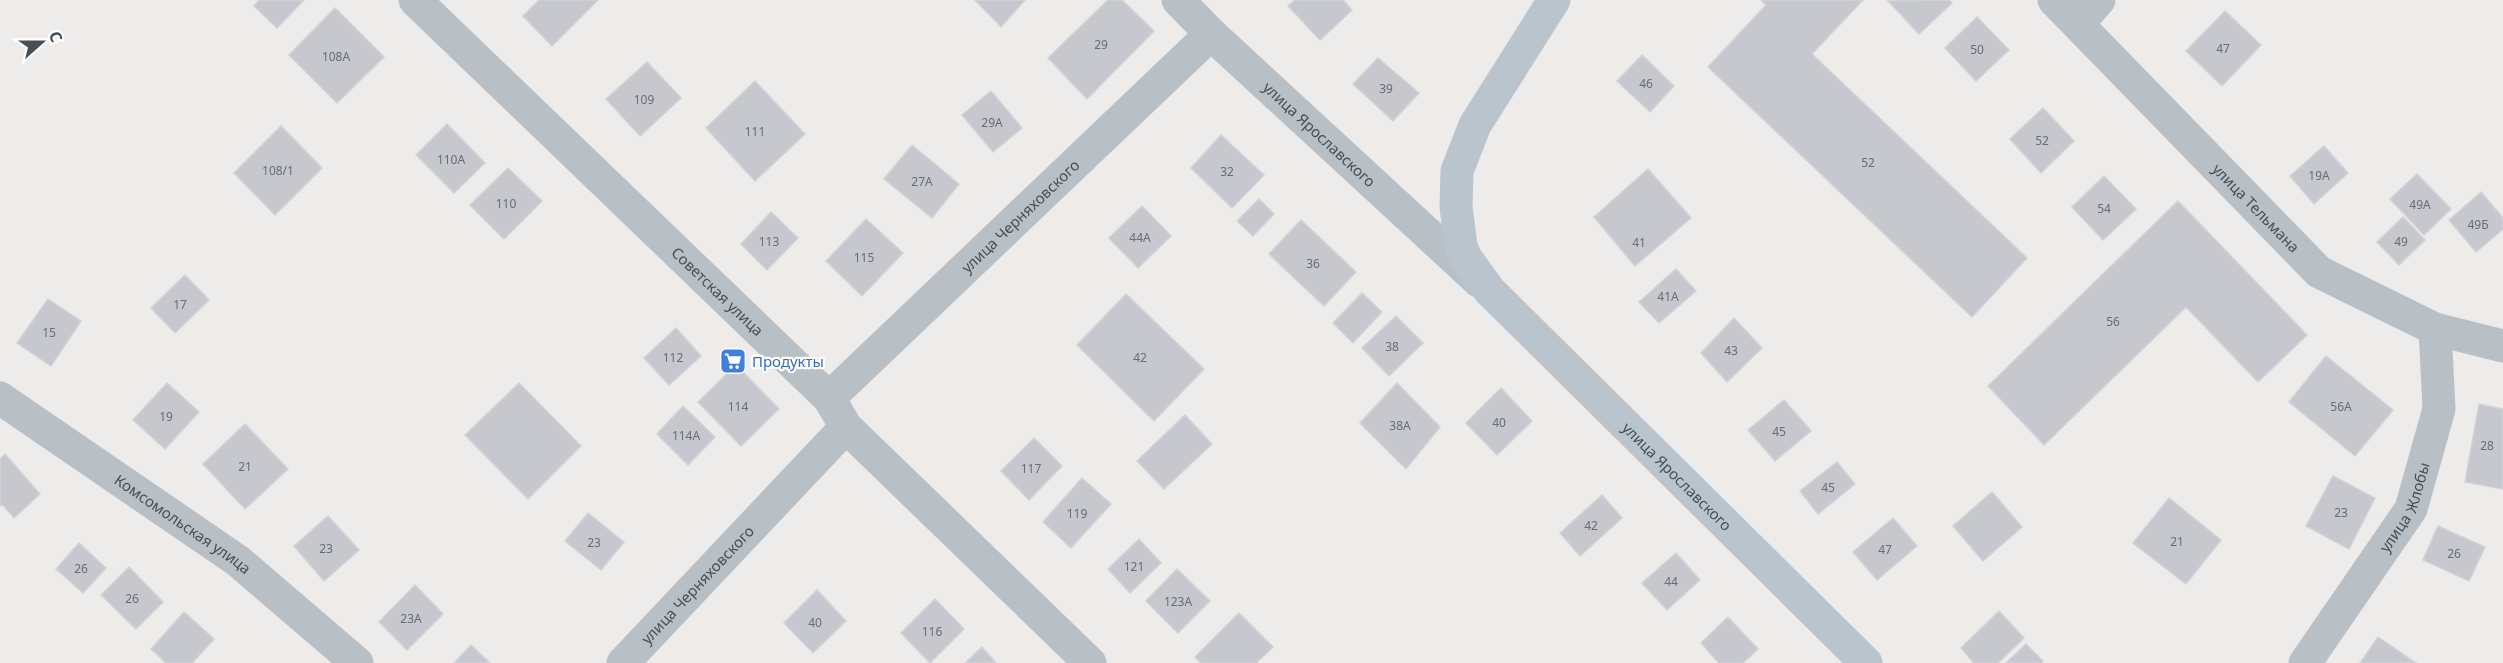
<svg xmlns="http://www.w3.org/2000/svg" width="2503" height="663" font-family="'Noto Sans',sans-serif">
<rect width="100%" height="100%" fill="#eeebeb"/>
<path fill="#c6c8ce" stroke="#d0d2d6" stroke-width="1.5" d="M259 0H304L277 28 254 6Z
M539 0H598L552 46 523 16Z
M975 0H1025L1001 27Z
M1108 0H1122L1154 31 1087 99 1048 58Z
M1295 0H1343L1352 10 1320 40 1288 6Z
M1761 0H1863L1812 54 2027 258 1972 317 1708 67 1766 5Z
M1949 0 1952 3 1919 34 1888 1Z
M335 8 384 57 337 103 289 55Z
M2225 11 2261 45 2222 86 2186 51Z
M1977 17 2009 50 1976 81 1945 48Z
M1642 55 1674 86 1650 112 1617 81Z
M1378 58 1419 93 1393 121 1353 84Z
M647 62 681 98 640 136 606 99Z
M755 81 805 134 755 181 706 128Z
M991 91 1022 128 993 152 962 115Z
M2043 108 2074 141 2041 173 2010 139Z
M447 124 485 163 454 193 416 155Z
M281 126 322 168 275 215 234 173Z
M1221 135 1264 175 1232 208 1191 168Z
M912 145 959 184 932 218 884 179Z
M2324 146 2348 173 2314 204 2290 176Z
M508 168 542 201 504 239 470 205Z
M1648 169 1691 218 1635 266 1594 217Z
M2417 174 2451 209 2424 235 2390 199Z
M2104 176 2136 209 2103 240 2072 207Z
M2481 192 2503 218V229L2476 252 2449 220Z
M1259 199 1274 214 1253 236 1237 221Z
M2178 201 2307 335 2258 382 2186 307 2044 445 1988 386Z
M1142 206 1171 236 1138 268 1109 238Z
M771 212 798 238 767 270 741 244Z
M2403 217 2425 240 2399 265 2377 242Z
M866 219 903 253 862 296 826 261Z
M1301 220 1356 272 1324 306 1269 254Z
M1676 269 1696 291 1659 323 1639 302Z
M185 275 209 300 175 333 151 308Z
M1362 293 1382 312 1353 343 1333 323Z
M1126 294 1204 369 1154 421 1077 345Z
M48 299 81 321 51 366 17 343Z
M1396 316 1423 343 1389 376 1362 348Z
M1734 318 1762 348 1727 382 1701 353Z
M676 328 701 356 669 385 644 358Z
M2326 356 2393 410 2355 456 2289 402Z
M736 365 779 409 741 446 698 402Z
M167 383 199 412 165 449 133 420Z
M519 383 581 446 528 499 465 435Z
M1397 383 1440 427 1406 469 1360 423Z
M1501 388 1532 421 1497 455 1466 423Z
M1784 400 1811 431 1775 461 1748 430Z
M2479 404 2503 409V489L2465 482Z
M683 406 715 437 688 465 657 434Z
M1185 415 1212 444 1164 489 1137 461Z
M245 424 288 469 245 509 203 464Z
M1034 438 1062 466 1029 500 1001 471Z
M5 454 40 494 14 518 2 504 0 506V459Z
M1837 462 1855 484 1818 514 1800 491Z
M2333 476 2375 498 2349 549 2306 526Z
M1082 478 1111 504 1071 548 1043 522Z
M1992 492 2022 527 1983 561 1953 526Z
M1602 495 1622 518 1580 556 1560 533Z
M2169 498 2221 540 2186 584 2133 543Z
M588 513 624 542 601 570 565 541Z
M328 516 359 550 324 581 294 546Z
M1893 518 1917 546 1877 580 1853 552Z
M2438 526 2485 547 2469 581 2423 560Z
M1139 539 1161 563 1130 593 1108 569Z
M79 543 106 568 83 593 56 569Z
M1676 553 1700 580 1667 610 1642 583Z
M129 567 163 602 136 629 101 595Z
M1177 569 1210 601 1178 633 1146 601Z
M415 585 443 614 407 650 379 622Z
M817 590 846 621 813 653 784 623Z
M935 599 964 629 930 663 901 633Z
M1999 611 2024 638 1998 663H1974L1961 648Z
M184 612 214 639 192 663H166L151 649Z
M1239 613 1273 647 1256 663H1201L1195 657Z
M1728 617 1758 649 1743 663H1719L1701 643Z
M2378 637 2416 663H2360Z
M2026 644 2043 661 2041 663H2006Z
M471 645 490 663H454Z
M982 647 996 663H965Z"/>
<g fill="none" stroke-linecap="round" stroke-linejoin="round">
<g stroke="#b8c0c6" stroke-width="33">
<path id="s1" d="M415 0 829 398 846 427 1090 663"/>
<path id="s2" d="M1178 0 1211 34 1479 281"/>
<path id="s3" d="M2054 0 2319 272 2435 329 2503 346"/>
<path d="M2079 23 2099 0"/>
<path id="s4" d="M0 398 238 561 357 663"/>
<path id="s5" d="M829 398 1211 34"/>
<path id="s6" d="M623 663 846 427"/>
<path id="s7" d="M2305 663 2411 509 2439 409 2435 329"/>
</g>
<path stroke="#bac4cd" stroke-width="33" id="s8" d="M1554 0 1475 125 1457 171 1456 207 1461 246 1466 258 1489 290 1866 663"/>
</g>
<defs>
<symbol id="supermarket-square" viewBox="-11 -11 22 22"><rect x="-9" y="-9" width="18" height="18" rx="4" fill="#3f7fe0" stroke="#fff"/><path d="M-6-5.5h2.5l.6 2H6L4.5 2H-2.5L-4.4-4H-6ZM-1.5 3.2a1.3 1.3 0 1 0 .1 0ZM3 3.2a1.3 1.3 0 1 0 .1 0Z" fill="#fff"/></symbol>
</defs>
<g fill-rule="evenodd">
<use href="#supermarket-square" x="718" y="346" width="30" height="30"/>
</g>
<g text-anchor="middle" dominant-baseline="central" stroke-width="4.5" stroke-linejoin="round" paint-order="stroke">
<g font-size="12" fill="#666d74">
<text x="1101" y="44">29</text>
<text x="2223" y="48">47</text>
<text x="1977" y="49">50</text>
<text x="336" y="56">108А</text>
<text x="1646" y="83">46</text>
<text x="1386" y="88">39</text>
<text x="644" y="99">109</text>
<text x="992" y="122">29А</text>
<text x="755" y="131">111</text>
<text x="2042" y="140">52</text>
<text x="451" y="159">110А</text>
<text x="1868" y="162">52</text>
<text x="278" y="170">108/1</text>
<text x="1227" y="171">32</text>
<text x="2319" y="175">19А</text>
<text x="922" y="181">27А</text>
<text x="506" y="203">110</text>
<text x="2420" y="204">49А</text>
<text x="2104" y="208">54</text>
<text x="2478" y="224">49Б</text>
<text x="1140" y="237">44А</text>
<text x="769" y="241">113</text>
<text x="2401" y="241">49</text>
<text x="1639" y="242">41</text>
<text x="864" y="257">115</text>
<text x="1313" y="263">36</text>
<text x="1668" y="296">41А</text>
<text x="180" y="304">17</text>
<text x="2113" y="321">56</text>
<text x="49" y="332">15</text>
<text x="1392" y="346">38</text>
<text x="1731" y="350">43</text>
<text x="673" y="357">112</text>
<text x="1140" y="357">42</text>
<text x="738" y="406">114</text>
<text x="2341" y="406">56А</text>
<text x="166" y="416">19</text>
<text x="1499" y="422">40</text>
<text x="1400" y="425">38А</text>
<text x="1779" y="431">45</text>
<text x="686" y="435">114А</text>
<text x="2487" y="445">28</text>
<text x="245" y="466">21</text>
<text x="1031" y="468">117</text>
<text x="1828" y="487">45</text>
<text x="2341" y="512">23</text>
<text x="1077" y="513">119</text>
<text x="1591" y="525">42</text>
<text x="2177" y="541">21</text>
<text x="594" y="542">23</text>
<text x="326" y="548">23</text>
<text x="1885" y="549">47</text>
<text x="2454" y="553">26</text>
<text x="1134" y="566">121</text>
<text x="81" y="568">26</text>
<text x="1671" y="581">44</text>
<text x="132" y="598">26</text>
<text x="1178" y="601">123А</text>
<text x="411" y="618">23А</text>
<text x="815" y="622">40</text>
<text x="932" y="631">116</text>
</g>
<g font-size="15" fill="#464f56" stroke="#fff">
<text stroke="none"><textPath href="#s2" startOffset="195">улица Ярославского</textPath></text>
<text stroke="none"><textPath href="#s3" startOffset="290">улица Тельмана</textPath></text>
<text stroke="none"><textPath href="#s5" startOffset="264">улица Черняховского</textPath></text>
<text stroke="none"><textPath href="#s1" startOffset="420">Советская улица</textPath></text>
<text stroke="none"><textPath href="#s8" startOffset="590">улица Ярославского</textPath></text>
<text stroke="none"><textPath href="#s7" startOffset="186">улица Жлобы</textPath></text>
<text stroke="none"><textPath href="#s4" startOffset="222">Комсомольская улица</textPath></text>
<text stroke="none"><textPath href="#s6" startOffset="108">улица Черняховского</textPath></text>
</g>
<g font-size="15" fill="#366cbe" stroke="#fff" text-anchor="start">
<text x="752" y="361">Продукты</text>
</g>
</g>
<g transform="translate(42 42) rotate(69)" stroke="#ffffff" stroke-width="4.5" paint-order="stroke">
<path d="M0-4.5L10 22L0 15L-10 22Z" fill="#464f56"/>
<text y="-9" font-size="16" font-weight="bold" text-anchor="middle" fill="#464f56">С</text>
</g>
</svg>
